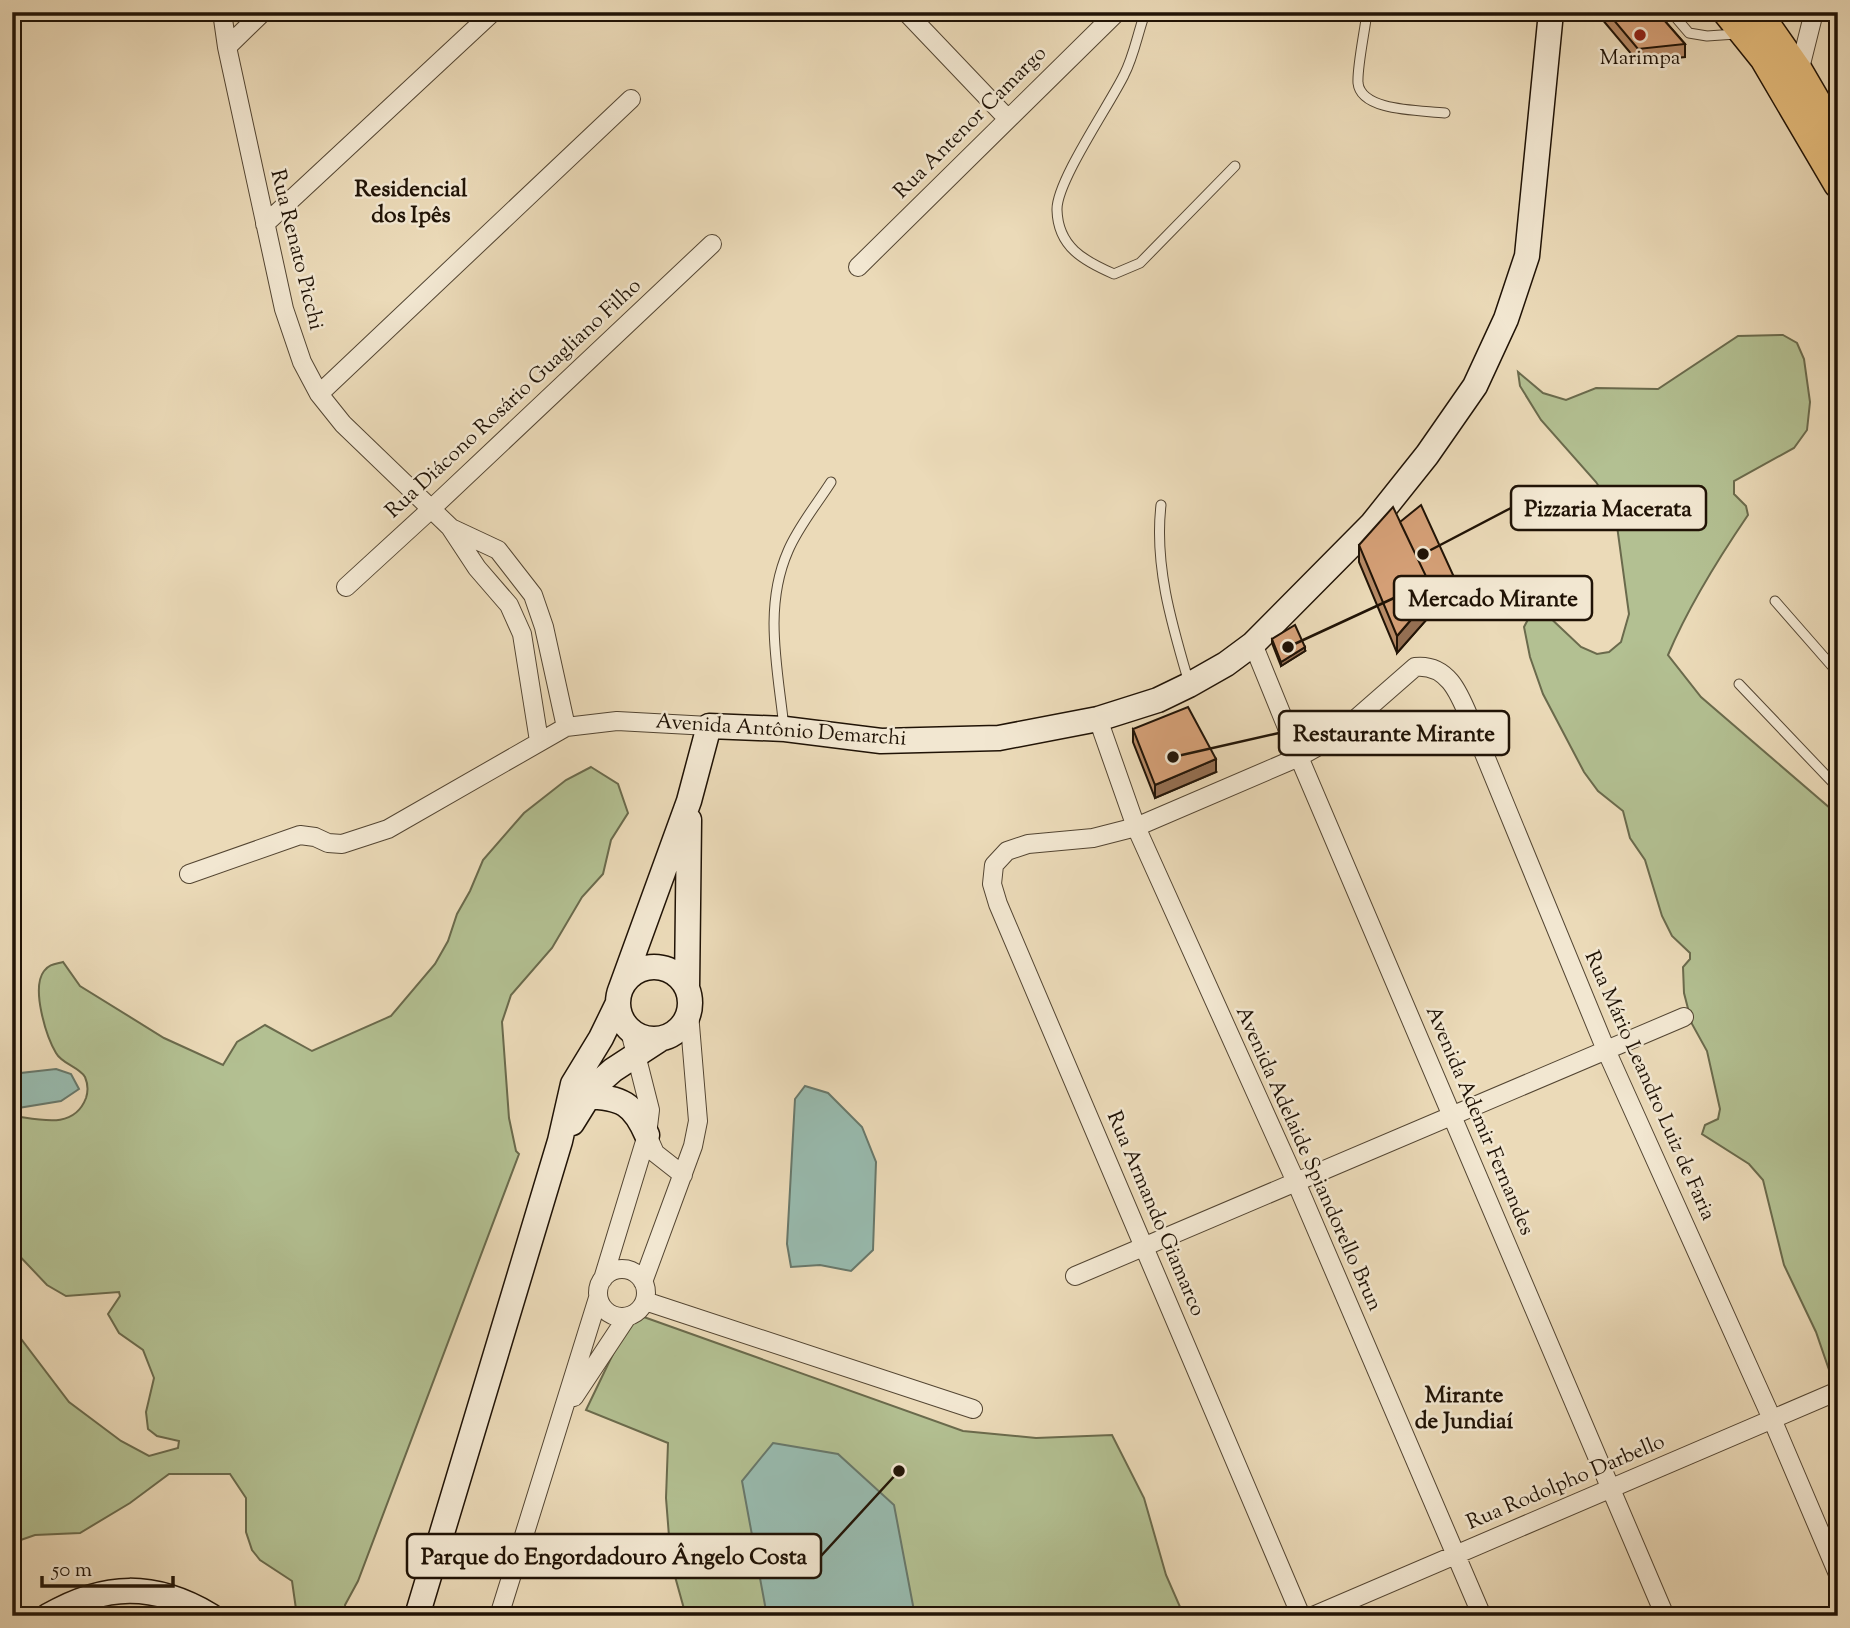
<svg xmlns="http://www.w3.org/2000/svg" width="1850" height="1628" font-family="'Sorts Mill Goudy',serif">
<rect width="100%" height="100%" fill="#ebdab8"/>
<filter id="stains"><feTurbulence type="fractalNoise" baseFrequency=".00286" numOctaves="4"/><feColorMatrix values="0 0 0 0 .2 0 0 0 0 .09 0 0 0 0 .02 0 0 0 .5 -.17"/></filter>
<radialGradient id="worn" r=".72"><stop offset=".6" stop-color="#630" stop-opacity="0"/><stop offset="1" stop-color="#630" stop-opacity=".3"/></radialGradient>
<path fill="#b3c092" stroke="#6a6a4c" stroke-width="2" d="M1783 335 1797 343 1804 359 1810 402 1807 430 1794 448 1734 481V494L1746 506 1748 515C1718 559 1689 605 1668 655L1701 697 1838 815V1396L1816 1332 1784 1265 1763 1180 1749 1164 1702 1134 1705 1125 1718 1119 1720 1109 1707 1051 1692 1024 1684 993 1683 967 1690 959V953L1672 936 1662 916 1645 860 1630 838 1623 811 1598 791 1584 772 1543 694 1530 657 1524 627 1533 610 1545 613 1581 647 1597 654 1609 652 1621 642 1629 614 1615 511 1596 482 1541 420 1520 386 1518 372 1543 393 1566 400 1596 388 1658 389 1738 336Z
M591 767 618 784 628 813 611 840 603 874 582 897 552 948 511 995 502 1022 509 1118 516 1151 519 1154 358 1581 345 1605 346 1616H297L292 1581 260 1560 252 1550 246 1532V1498L230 1474H169L130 1503 80 1533 35 1535 12 1543V1327L69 1402 121 1441 149 1456 178 1448 179 1441 157 1436 148 1429 146 1412 154 1378 143 1350 119 1333 108 1314 120 1296 119 1292 66 1296 47 1285 12 1248V1124L21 1117C46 1121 75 1127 86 1098 88 1092 88 1084 85 1077 79 1067 62 1064 56 1053 46 1036 31 988 44 971 49 964 55 964 63 962L80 986 164 1038 223 1065 237 1042 265 1025 312 1051 391 1016 435 964 448 941 457 914 470 891 483 860 524 813 566 780Z
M641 1316 963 1431 1036 1438 1112 1435 1144 1498 1166 1575 1184 1616H686L671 1562 666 1498 668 1443 586 1410 626 1327Z"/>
<path fill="#98bbaf" stroke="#68786b" stroke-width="2" d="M56 1069 71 1074 79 1089 61 1101 12 1109V1074Z
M805 1086 828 1093 862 1127 876 1162 873 1250 851 1271 820 1265 791 1267 787 1244 795 1099Z
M773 1443 838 1454 894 1505 915 1616H767L742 1481Z"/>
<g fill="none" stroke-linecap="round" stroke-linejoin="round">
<defs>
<path id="lane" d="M1142 12 1143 19C1137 37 1133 58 1124 75 1110 104 1056 182 1057 210 1058 247 1084 261 1114 274L1140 263 1235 166
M1367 12C1365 30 1357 67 1358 83 1361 112 1422 110 1445 113
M1671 12 1689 33 1707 36 1736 34
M1161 505C1154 566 1172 625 1189 683
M1775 601 1838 673
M1739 684 1838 788
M784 728C778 669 763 608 788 551 798 527 817 504 831 482"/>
<path id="street" d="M222 12 227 47 284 309 302 362 319 394 343 424 450 527 477 568 509 605 522 634 539 741
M906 12 1008 119
M227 47 263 12
M1799 72 1814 12
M265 224 493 12
M858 267 1117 12
M319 394 631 99
M451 528 498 550 533 595 544 627 566 727
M346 587 430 510 712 244
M1253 644 1299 757 1665 1616
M1098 719 1136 827 1296 1182 1482 1616
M189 874 300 835 315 837 328 843 342 844 388 829 566 727 617 721 709 726
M647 1135 655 1153 683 1175
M598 1293a24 24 0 1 1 48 0a24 24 0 1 1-48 0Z
M1075 1276 1684 1017
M603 1279 647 1135 650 1110 630 1031
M643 1282 693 1146 698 1121 689 1013
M645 1301 973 1409
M574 1397 627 1317
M499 1616 598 1298
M1301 1616 998 904 992 884 994 865 1007 851 1028 844 1093 838 1136 827 1299 757 1335 737 1415 667C1452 663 1462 702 1474 729L1606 1050 1772 1419 1838 1574
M1313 1616 1838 1391"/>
<path id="secondary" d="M618 1003a36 36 0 1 1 72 0a36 36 0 1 1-72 0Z
M621 988 689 801 709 726 785 729 881 741 999 738 1098 719 1158 700 1189 685 1226 664 1253 644 1372 524 1427 455 1475 386 1506 319 1527 256 1551 12
M687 988 689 820
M587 1096C622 1098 633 1103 647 1135
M572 1123 595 1086 613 1070 659 1040
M48 1616C105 1583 154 1582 211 1616
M417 1616 560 1141 573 1084 601 1038 618 1003"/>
<path id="primary" d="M1727 12 1764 58 1838 184
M1757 12 1799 72 1838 139"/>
</defs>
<use href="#lane" stroke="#534532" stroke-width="11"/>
<use href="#street" stroke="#534532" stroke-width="20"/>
<use href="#secondary" stroke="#201306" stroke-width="27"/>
<use href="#primary" stroke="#201306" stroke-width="31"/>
<use href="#lane" stroke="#f2e7d1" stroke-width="9"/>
<use href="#street" stroke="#f2e7d1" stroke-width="18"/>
<use href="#secondary" stroke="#f2e7d1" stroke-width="24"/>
<use href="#primary" stroke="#e6bd7c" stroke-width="28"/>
</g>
<path fill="#b78a66" stroke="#201306" stroke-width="2" d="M1596 12H1657L1685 44V57L1638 62Z
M1400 522 1459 601 1434 611 1397 653 1359 562V545Z
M1272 639 1305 651 1281 666 1272 643Z
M1133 729 1216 772 1155 798 1133 742Z"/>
<path fill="#957053" stroke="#201306" stroke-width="2" d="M1459 588V601L1434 611 1397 653V636L1434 593Z
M1305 647V651L1281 666V662Z
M1216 759V772L1155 798V785Z"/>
<path fill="#d5a077" stroke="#201306" stroke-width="2" d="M1607 12H1657L1685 44 1638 49Z
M1421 505 1459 588 1434 598V593L1400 522Z
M1393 507 1434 593 1397 636 1359 545Z
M1295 625 1305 647 1281 662 1272 639Z
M1188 707 1216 759 1155 785 1133 729Z"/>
<circle fill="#8f2418" stroke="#f2e7d1" stroke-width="2.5" cx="1640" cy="35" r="7"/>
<g text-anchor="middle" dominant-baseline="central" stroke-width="5" stroke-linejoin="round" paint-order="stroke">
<g font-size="21" fill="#201306" stroke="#f2e7d1">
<text x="1640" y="59">Marimpa</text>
</g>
<g font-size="21" fill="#201306" stroke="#f2e7d1">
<text transform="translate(971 123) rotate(-45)">Rua Antenor Camargo</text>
<text transform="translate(296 250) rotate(76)">Rua Renato Picchi</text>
<text transform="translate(514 399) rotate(-43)">Rua Diácono Rosário Guagliano Filho</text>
<text transform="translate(781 731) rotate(4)">Avenida Antônio Demarchi</text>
<text transform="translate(1649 1086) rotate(66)">Rua Mário Leandro Luiz de Faria</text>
<text transform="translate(1479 1121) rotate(67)">Avenida Ademir Fernandes</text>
<text transform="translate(1308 1159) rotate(66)">Avenida Adelaide Spiandorello Brun</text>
<text transform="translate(1155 1214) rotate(67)">Rua Armando Giamarco</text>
<text transform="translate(1566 1483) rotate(-23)">Rua Rodolpho Darbello</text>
</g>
<g font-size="23" font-weight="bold" fill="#201306" stroke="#f2e7d1">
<text x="411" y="190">Residencial<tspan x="411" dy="26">dos Ipês</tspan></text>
<text x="1464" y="1396">Mirante<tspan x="1464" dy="26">de Jundiaí</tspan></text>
</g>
</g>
<path fill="none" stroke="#201306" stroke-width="2.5" d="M1423 554L1511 508M1288 647L1394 598M1173 757L1279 733M899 1471L821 1556"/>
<g fill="#201306" stroke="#f2e7d1" stroke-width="2.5">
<circle cx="1423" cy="554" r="7"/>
<circle cx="1288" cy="647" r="7"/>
<circle cx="1173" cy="757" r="7"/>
<circle cx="899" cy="1471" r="7"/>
</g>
<g fill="#f2e7d1" stroke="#201306" stroke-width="2.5">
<rect x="1511" y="486" width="195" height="44" rx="7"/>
<rect x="1394" y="576" width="198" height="44" rx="7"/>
<rect x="1279" y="711" width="230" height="44" rx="7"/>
<rect x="407" y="1534" width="414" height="44" rx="7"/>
</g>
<g font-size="23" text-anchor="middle" font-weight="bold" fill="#201306">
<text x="1608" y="516">Pizzaria Macerata</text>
<text x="1493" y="606">Mercado Mirante</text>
<text x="1394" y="741">Restaurante Mirante</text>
<text x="614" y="1564">Parque do Engordadouro Ângelo Costa</text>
</g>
<rect width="1850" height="1628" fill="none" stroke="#ebdab8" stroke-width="42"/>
<rect x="14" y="14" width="1822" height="1600" fill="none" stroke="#201306" stroke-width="3.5"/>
<rect x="21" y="21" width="1808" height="1586" fill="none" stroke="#201306" stroke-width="2"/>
<path d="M42 1576v10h131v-10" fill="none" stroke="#201306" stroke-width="3.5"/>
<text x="52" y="1576" font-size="21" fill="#201306" stroke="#f2e7d1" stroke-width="5" paint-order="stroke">50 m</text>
<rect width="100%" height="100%" filter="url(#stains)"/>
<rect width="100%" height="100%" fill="url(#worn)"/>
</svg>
